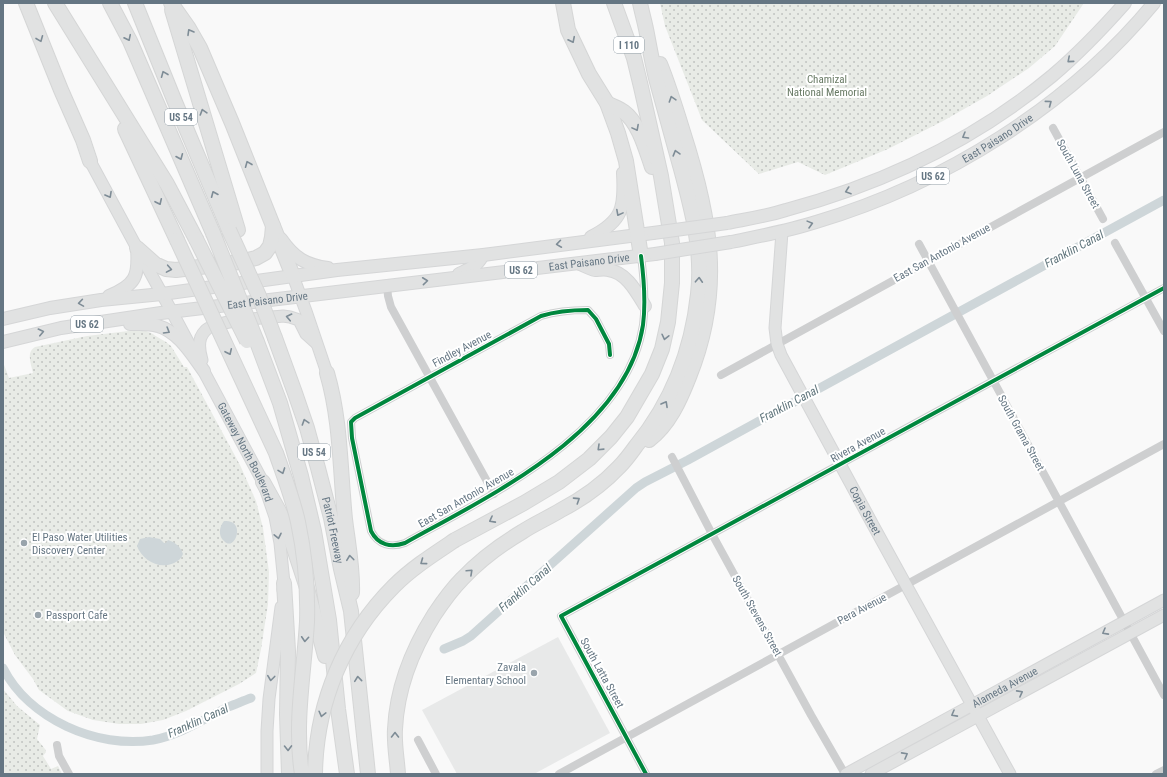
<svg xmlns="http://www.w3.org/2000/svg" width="1167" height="777" font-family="'Roboto Condensed',sans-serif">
<defs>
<pattern id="park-dots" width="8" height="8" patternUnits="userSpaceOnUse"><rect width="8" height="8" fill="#e8ebe6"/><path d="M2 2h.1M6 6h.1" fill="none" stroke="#c0c3c0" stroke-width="1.8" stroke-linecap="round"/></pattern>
</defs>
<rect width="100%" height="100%" fill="#f9f9f9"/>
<path fill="#e8e9e9" d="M558 637 610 733 534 774H457L422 710Z"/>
<path fill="url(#park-dots)" d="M660 3H1084L1055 46 1029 68 987 96 943 121 888 149 825 175 798 162 759 174 702 120 665 26Z
M137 330 146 331 153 334 154 335 166 342 171 346 184 367H187L240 465 256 501 263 528 269 572 268 604 261 649 256 673 239 684 186 711 163 720 141 724H119L93 720 68 711 39 690 33 679 15 655 3 632V362L9 378 33 373C31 364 26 352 35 347L87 336Z
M3 689 17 706 40 725 37 739 45 749 46 752 43 756 51 769 58 766 62 774H3Z"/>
<path fill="#ced6d9" d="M224 521C247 519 235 553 224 541 218 536 219 527 224 521Z
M149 537 160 539 164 543H166L168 540C175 542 181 547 183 554 181 559 178 561 174 563 159 570 142 560 137 546L140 539Z"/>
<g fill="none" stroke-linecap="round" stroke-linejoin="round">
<path stroke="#ced6d9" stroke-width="9" d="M444 649 463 641 471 636 636 488 645 482 688 460 1164 200
M3 668C29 719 97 749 153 740 180 735 204 719 228 707 236 704 243 701 251 698"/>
<defs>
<g id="secondary">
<path id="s1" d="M90 161 151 274 172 312 263 482 275 517 280 543 284 583 283 590"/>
<path id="s2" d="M782 232 775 328 777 344 781 355 873 525 1010 774"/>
<path d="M293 276 307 314 327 373"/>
<path d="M202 360C199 350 197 339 205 331 214 320 267 318 283 316L290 317 299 320 306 334 316 343"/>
<path d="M267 774V731L269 699 281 607"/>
<path id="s3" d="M846 774 1164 600"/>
<path d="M871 774 1164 615"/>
</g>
<g id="primary">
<path d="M727 223C747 219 767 216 786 210 882 184 975 140 1052 76 1079 53 1102 29 1125 3"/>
<path d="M591 237C623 221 625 207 623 173"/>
<path d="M281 239C294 258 306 265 328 268"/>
<path id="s4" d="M731 242C760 236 788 231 816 222 944 184 1069 106 1154 3"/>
<path d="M580 264C585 266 590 269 595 270 599 270 604 269 608 270 626 272 636 291 645 306"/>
<path d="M459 274C472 268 476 267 483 255"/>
<path d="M109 296C136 285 139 276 137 248"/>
<path d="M3 319 50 308 101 300 162 294 337 270 483 255 653 233"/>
<path d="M130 324C140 324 149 323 158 326 179 332 192 355 204 371"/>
<path id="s5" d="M3 342 61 328 161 313 655 254"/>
</g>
<g id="highway">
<path d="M26 3 61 90 83 140 90 161"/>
<path d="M55 3 167 184 196 239"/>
<path d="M110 3 130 41 213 233"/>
<path d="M135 3 175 102 229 230"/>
<path d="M171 3 188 27 200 48 232 123 293 276"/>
<path d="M563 3 568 30 589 74 607 103 618 133 626 161 641 256"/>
<path d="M172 10 238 230"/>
<path d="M607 103C612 106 619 108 624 112 639 123 646 150 652 167"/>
<path d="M125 129 177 240"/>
<path d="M137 248 155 264 166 269 176 270 239 262 256 258 265 253 270 246 272 237 273 226"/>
<path id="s6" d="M275 338 295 393 307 428 318 468 331 518 341 569 351 611 368 774"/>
<path d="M257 342 280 403 301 476 314 531 329 620 338 709 347 774"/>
<path d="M327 373C341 421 340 470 345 519 348 544 353 568 352 593"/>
<path d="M649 440C669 425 680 400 689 377 724 290 711 219 683 132 676 109 669 86 660 64"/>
<path d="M263 482 279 511 287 527 307 588 325 656"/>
<path d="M455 540 524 503 559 482 589 459 611 437 627 417 652 374 662 349 668 322 672 283V243L661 176 641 87 634 58 614 3"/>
<path d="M284 583 288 651 287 714 289 774"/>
<path d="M398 774C397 759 394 744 395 729 397 687 412 650 434 615 442 603 451 590 462 579 479 561 500 545 522 532 534 524 548 518 561 510 582 499 603 484 619 467 625 461 631 453 636 446 672 402 692 350 698 294 703 251 692 210 681 169 673 140 665 112 657 82 653 67 650 50 647 34 645 23 642 13 640 3"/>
</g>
</defs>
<use href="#secondary" stroke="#d5d6d7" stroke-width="13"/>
<use href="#primary" stroke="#d5d6d7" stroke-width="14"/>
<use href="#highway" stroke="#d5d6d6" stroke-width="16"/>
<path stroke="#cecfd0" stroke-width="8" d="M1053 128 1103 219
M1115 243 1164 331
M919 244 1164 695
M387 285 388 296 391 307 494 494
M610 355 609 344 596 319 588 310C571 310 557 311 541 316L355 418 351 422 352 438 371 531C378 545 391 548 405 543 489 496 627 432 643 325 646 302 644 279 641 256
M721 375 1164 132
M672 457 712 534 811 715 845 774
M418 740 436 774
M57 745 59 756 69 774
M559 774 1164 444
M646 774 561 616 1164 288
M1156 774 1164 770"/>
<use href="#secondary" stroke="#e1e2e2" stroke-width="11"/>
<use href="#primary" stroke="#e1e2e2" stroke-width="12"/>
<use href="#highway" stroke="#e1e2e2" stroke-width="14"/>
<defs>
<path id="primary-bridge" d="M653 233 727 223
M655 254 731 242"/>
<path id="highway-bridge" d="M229 230 259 296 275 338
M213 233 257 342
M196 239 247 341
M177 240 276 453C284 476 293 499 298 522 305 555 308 589 307 622 304 673 294 724 302 774
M315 774C316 703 344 636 394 586 412 568 434 554 455 540"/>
</defs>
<use href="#primary-bridge" stroke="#d5d6d7" stroke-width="14" stroke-linecap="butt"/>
<use href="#highway-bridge" stroke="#d5d6d6" stroke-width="16" stroke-linecap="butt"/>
<use href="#primary-bridge" stroke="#e1e2e2" stroke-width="12"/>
<use href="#highway-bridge" stroke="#e1e2e2" stroke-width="14"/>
<defs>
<path id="cycleway" d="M610 355 609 344 596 319 588 310C571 310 557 311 541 316L355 418 351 422 352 438 371 531C378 545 391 548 405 543 489 496 627 432 643 325 646 302 644 279 641 256
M646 774 561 616 1164 288"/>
</defs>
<use href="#cycleway" stroke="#fff" stroke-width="6"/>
<use href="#cycleway" stroke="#00873e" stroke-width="4"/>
</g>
<defs><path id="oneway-chevron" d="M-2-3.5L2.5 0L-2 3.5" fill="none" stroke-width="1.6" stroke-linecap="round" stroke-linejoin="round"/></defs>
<g stroke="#7e8c96">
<use href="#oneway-chevron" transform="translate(190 32) rotate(-120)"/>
<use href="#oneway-chevron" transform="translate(128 38) rotate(64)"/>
<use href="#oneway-chevron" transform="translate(40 39) rotate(68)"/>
<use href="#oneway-chevron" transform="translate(572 40) rotate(64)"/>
<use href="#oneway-chevron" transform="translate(1070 60) rotate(139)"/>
<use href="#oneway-chevron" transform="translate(164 74) rotate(-112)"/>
<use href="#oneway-chevron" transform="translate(672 99) rotate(-108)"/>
<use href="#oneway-chevron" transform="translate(1049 103) rotate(-37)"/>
<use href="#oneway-chevron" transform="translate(203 112) rotate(-107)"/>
<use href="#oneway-chevron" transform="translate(636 128) rotate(62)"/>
<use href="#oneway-chevron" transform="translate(965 136) rotate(150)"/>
<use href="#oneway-chevron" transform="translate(676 153) rotate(-106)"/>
<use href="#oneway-chevron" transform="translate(180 157) rotate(67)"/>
<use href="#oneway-chevron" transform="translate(248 164) rotate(-112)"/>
<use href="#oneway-chevron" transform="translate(848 191) rotate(161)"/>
<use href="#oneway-chevron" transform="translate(214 194) rotate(-113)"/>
<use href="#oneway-chevron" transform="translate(109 195) rotate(61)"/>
<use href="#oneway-chevron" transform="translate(159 202) rotate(65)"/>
<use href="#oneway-chevron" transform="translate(619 213) rotate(118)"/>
<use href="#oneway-chevron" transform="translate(810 224) rotate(-15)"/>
<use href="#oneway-chevron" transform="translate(559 244) rotate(172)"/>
<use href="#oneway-chevron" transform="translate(169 269) rotate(10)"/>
<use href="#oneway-chevron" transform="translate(699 280) rotate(-87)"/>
<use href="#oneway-chevron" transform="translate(425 281) rotate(-6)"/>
<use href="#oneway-chevron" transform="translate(81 303) rotate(171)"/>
<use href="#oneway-chevron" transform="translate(289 317) rotate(-168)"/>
<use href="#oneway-chevron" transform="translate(167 331) rotate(31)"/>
<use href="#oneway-chevron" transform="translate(41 332) rotate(-13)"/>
<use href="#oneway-chevron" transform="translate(665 337) rotate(103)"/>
<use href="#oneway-chevron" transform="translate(229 352) rotate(65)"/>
<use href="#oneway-chevron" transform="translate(665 404) rotate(-61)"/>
<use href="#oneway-chevron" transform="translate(305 422) rotate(-108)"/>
<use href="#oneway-chevron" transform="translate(600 448) rotate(136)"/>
<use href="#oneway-chevron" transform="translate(282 471) rotate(70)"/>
<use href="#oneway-chevron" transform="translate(577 500) rotate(-33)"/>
<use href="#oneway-chevron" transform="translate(492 520) rotate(152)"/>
<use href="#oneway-chevron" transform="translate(278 536) rotate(78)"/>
<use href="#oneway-chevron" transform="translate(350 558) rotate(-97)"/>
<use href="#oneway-chevron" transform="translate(423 562) rotate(144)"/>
<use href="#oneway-chevron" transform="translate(470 572) rotate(-43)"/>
<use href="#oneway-chevron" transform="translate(1105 632) rotate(151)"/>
<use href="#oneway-chevron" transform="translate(305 639) rotate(94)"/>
<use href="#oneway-chevron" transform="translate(271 678) rotate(97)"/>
<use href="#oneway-chevron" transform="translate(358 679) rotate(-96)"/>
<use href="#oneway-chevron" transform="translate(1020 693) rotate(-28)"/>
<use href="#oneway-chevron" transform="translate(322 714) rotate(104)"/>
<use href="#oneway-chevron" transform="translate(954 714) rotate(151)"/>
<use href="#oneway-chevron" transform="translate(395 735) rotate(-90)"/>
<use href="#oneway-chevron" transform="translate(288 748) rotate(89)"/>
<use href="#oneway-chevron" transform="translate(905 755) rotate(-29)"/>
</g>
<g fill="#99a4ac" stroke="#fff" stroke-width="1.5">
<circle cx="24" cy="543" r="4"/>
<circle cx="38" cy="615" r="4"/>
<circle cx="534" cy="673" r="4"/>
</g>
<g text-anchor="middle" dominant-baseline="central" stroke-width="4" stroke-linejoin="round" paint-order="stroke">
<g fill="#fff" stroke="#939fa8" stroke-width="1">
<rect x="614" y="37" width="30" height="16" rx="3"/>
<rect x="165" y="109" width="32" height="16" rx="3"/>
<rect x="917" y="168" width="32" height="16" rx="3"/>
<rect x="505" y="262" width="32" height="16" rx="3"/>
<rect x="71" y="316" width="32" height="16" rx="3"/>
<rect x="298" y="444" width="32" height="16" rx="3"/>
</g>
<g font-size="10" font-weight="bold" fill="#657683">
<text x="629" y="45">I 110</text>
<text x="181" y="117">US 54</text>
<text x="933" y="176">US 62</text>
<text x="521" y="270">US 62</text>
<text x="87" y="324">US 62</text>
<text x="314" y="452">US 54</text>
</g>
<g font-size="11" fill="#687a64" stroke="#fff">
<text x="827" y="79">Chamizal<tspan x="827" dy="13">National Memorial</tspan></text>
</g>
<g font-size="11" fill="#657683" stroke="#fff">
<text stroke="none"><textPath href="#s4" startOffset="288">East Paisano Drive</textPath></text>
<text transform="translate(1078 174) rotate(61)">South Luna Street</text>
<text transform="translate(942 253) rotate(-29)">East San Antonio Avenue</text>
<text stroke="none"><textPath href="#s5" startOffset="592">East Paisano Drive</textPath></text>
<text stroke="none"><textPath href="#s5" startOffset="268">East Paisano Drive</textPath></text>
<text transform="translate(462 349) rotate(-28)">Findley Avenue</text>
<text transform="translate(1021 433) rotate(61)">South Grama Street</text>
<text transform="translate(858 445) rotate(-29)">Rivera Avenue</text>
<text stroke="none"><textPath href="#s1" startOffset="330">Gateway North Boulevard</textPath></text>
<text transform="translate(466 498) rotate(-30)">East San Antonio Avenue</text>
<text stroke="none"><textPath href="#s2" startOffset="301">Copia Street</textPath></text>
<text stroke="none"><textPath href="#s6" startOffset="201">Patriot Freeway</textPath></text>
<text transform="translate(862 609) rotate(-28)">Pera Avenue</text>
<text transform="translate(757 616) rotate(61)">South Stevens Street</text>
<text transform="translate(602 673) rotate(61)">South Latta Street</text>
<text stroke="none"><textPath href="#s3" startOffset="181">Alameda Avenue</textPath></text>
</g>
<g font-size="11" fill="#657683" stroke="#fff" text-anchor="start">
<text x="32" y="537">El Paso Water Utilities<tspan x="32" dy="13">Discovery Center</tspan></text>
<text x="46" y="615">Passport Cafe</text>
<text x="526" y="667" text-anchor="end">Zavala<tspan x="526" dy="13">Elementary School</tspan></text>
</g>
<g font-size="12" font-style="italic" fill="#60757c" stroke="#fff">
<text transform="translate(1074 249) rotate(-28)">Franklin Canal</text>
<text transform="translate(789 404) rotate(-28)">Franklin Canal</text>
<text transform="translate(525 588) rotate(-41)">Franklin Canal</text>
<text transform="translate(198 721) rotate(-24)">Franklin Canal</text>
</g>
</g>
<rect width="1167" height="777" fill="none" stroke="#657683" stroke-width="8"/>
</svg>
